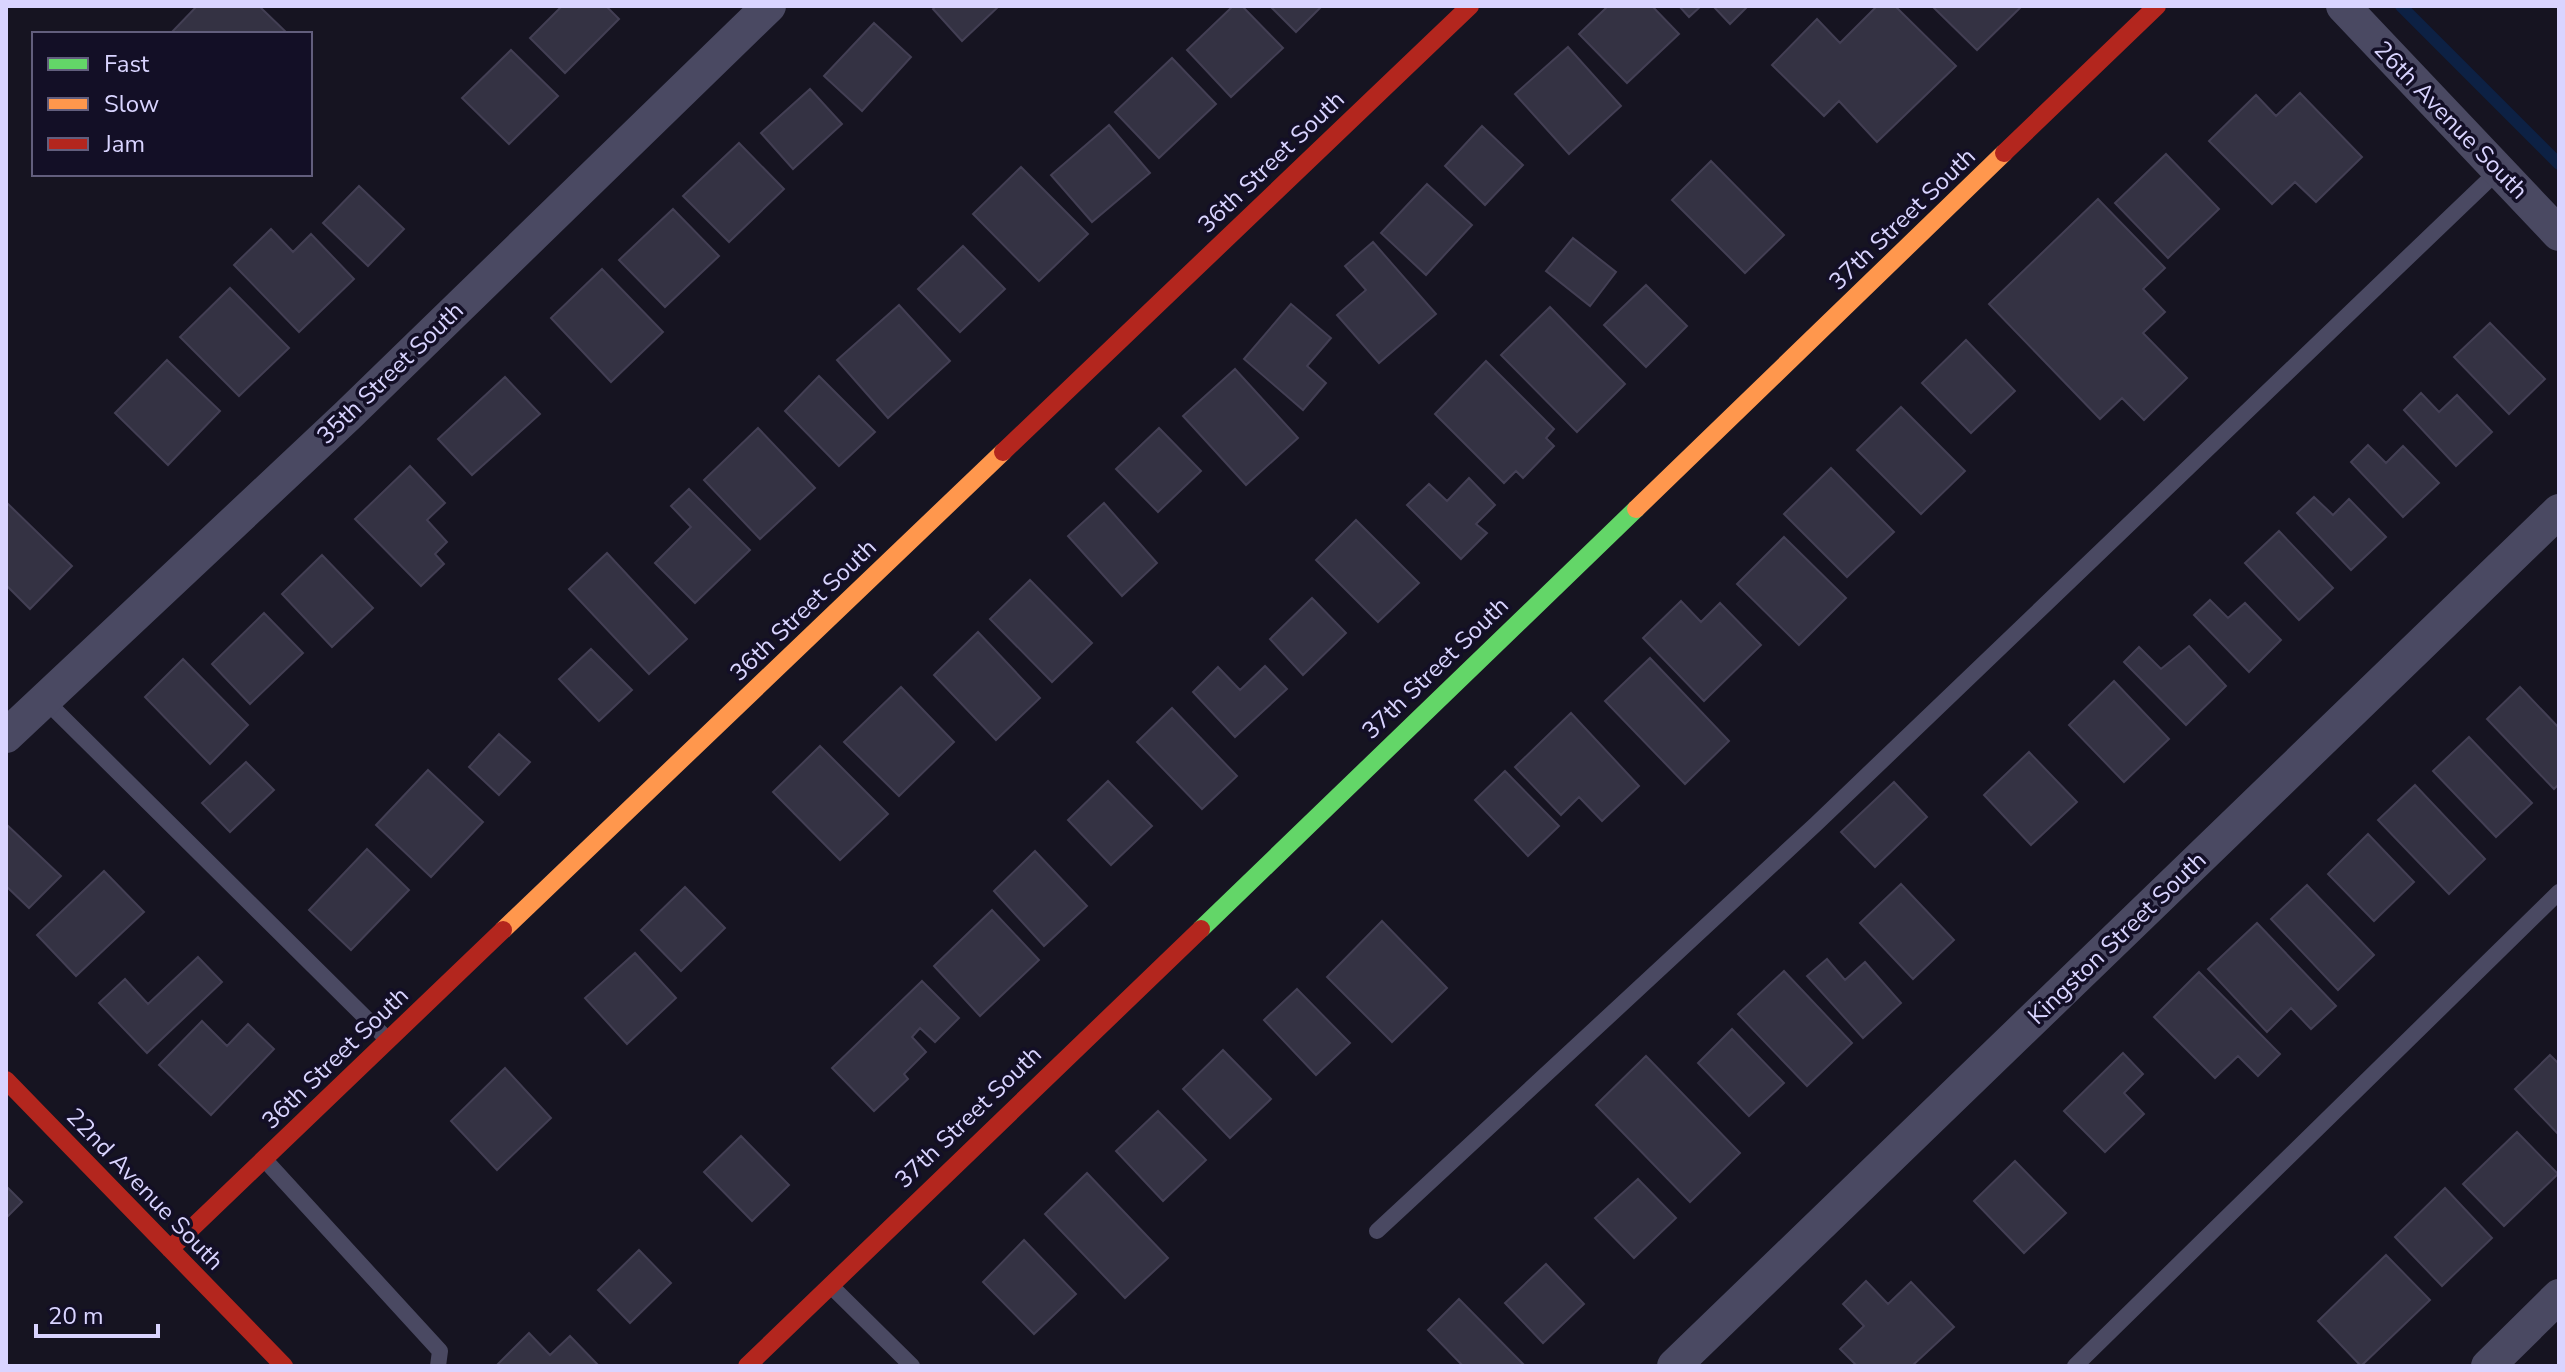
<svg xmlns="http://www.w3.org/2000/svg" width="2565" height="1372" font-family="'Nunito Sans',sans-serif">
<rect width="100%" height="100%" fill="#161421"/>
<g fill="none" stroke-linecap="round" stroke-linejoin="round">
<path stroke="#0d2144" stroke-width="12" d="M2401 6 2559 164"/>
</g>
<path fill="#343243" stroke="#433f54" stroke-width="2" d="M197 6H259L288 34H170Z
M562 6H606L619 19 565 73 530 38Z
M936 6H999L962 41 933 9Z
M1233 6H1242L1283 48 1231 97 1187 50Z
M1270 6H1322L1296 32Z
M1608 6H1652L1679 34 1627 83 1579 34Z
M1679 6H1701L1689 17Z
M1713 6H1748L1730 24Z
M1877 6H1895L1956 66 1877 142 1839 101 1824 116 1772 65 1817 19 1840 43Z
M1932 6H2022L1977 50Z
M874 23 911 57 862 111 824 76Z
M1568 47 1621 106 1569 154 1515 94Z
M511 50 558 96 509 144 462 98Z
M1172 58 1216 104 1159 158 1115 112Z
M810 89 842 124 793 169 761 133Z
M2300 93 2362 157 2316 202 2295 182 2272 204 2209 141 2256 95 2276 116Z
M1109 125 1150 173 1092 222 1051 175Z
M1482 126 1523 165 1485 205 1445 166Z
M739 143 784 189 729 242 683 196Z
M2166 154 2219 209 2168 258 2115 203Z
M1711 161 1784 235 1745 273 1672 200Z
M1021 167 1088 234 1039 281 973 214Z
M1427 184 1472 225 1426 275 1381 233Z
M359 186 404 229 368 266 323 223Z
M2098 199 2165 268 2143 289 2165 312 2143 333 2187 378 2144 420 2122 398 2100 419 1989 304Z
M673 209 719 256 665 307 619 260Z
M271 229 293 252 311 234 354 279 299 332 234 265Z
M1573 238 1616 272 1590 306 1546 271Z
M1373 242 1436 314 1379 363 1337 315 1366 290 1345 266Z
M963 246 1005 289 960 332 918 289Z
M602 269 663 332 611 382 551 318Z
M1646 285 1687 326 1646 367 1604 325Z
M230 288 289 348 239 396 180 337Z
M1291 304 1331 338 1307 366 1326 383 1303 410 1244 359Z
M899 305 950 361 888 418 837 360Z
M1550 307 1625 384 1577 432 1501 355Z
M2490 323 2545 379 2509 414 2454 357Z
M1966 340 2015 391 1971 433 1922 383Z
M167 360 220 411 168 465 115 413Z
M1486 361 1554 429 1546 438 1554 446 1523 478 1516 471 1504 483 1435 414Z
M1235 369 1298 438 1246 485 1183 416Z
M819 376 875 432 839 466 785 411Z
M505 377 540 414 472 475 438 439Z
M2421 393 2439 412 2457 395 2492 432 2456 466 2404 410Z
M1901 407 1965 471 1921 514 1857 450Z
M758 428 815 488 760 539 704 480Z
M1159 428 1201 471 1158 512 1116 469Z
M2368 445 2386 463 2403 446 2439 483 2403 517 2351 462Z
M410 466 445 503 427 520 447 542 435 554 444 564 421 586 355 519Z
M1831 468 1894 532 1847 577 1784 514Z
M1469 478 1495 505 1476 524 1487 533 1461 559 1407 505 1429 484 1447 501Z
M689 489 750 550 695 603 655 563 691 527 671 506Z
M2314 497 2333 515 2349 499 2386 537 2351 570 2297 513Z
M6 502 72 566 30 609 6 585Z
M1104 503 1157 563 1122 596 1068 536Z
M1356 520 1419 583 1378 622 1316 560Z
M2279 531 2333 588 2299 620 2245 563Z
M1784 537 1846 598 1799 645 1737 584Z
M607 553 687 639 649 674 569 589Z
M322 555 373 608 332 647 282 594Z
M1030 580 1092 643 1052 682 990 619Z
M1312 598 1346 633 1303 675 1270 639Z
M2210 600 2228 618 2245 603 2281 640 2249 672 2194 615Z
M1681 601 1701 622 1720 603 1761 645 1704 701 1643 638Z
M264 613 303 653 250 704 212 664Z
M978 632 1040 698 996 740 934 675Z
M2189 646 2226 686 2186 725 2124 662 2139 647 2161 669Z
M591 649 632 690 599 721 559 679Z
M1650 658 1729 741 1685 784 1605 701Z
M183 659 248 725 210 764 145 697Z
M1265 666 1287 689 1235 737 1193 692 1218 667 1240 690Z
M2114 681 2169 739 2124 782 2069 725Z
M901 687 954 742 899 796 844 742Z
M2520 687 2559 728V784L2554 789 2487 719Z
M1172 708 1237 776 1202 809 1137 742Z
M1571 713 1639 786 1602 821 1579 797 1561 815 1515 767Z
M499 734 530 762 499 795 469 767Z
M2469 737 2532 803 2496 837 2433 771Z
M820 746 888 814 840 860 773 792Z
M2029 752 2077 802 2031 845 1984 795Z
M246 762 274 790 230 832 202 803Z
M428 770 483 822 431 877 376 825Z
M1505 771 1559 826 1528 856 1475 800Z
M1108 781 1152 826 1111 865 1068 820Z
M1894 782 1927 817 1875 867 1841 832Z
M2415 785 2485 859 2449 894 2378 820Z
M6 824 61 876 29 908 6 886Z
M2368 834 2414 882 2374 921 2328 874Z
M367 849 409 890 351 950 309 910Z
M1035 851 1087 906 1044 946 994 891Z
M104 871 144 912 76 976 37 935Z
M1901 884 1954 940 1913 979 1860 923Z
M2307 885 2374 955 2338 990 2271 919Z
M685 887 725 928 681 971 641 930Z
M992 910 1039 960 980 1016 934 966Z
M1382 921 1447 988 1392 1042 1327 977Z
M2257 923 2336 1006 2311 1029 2291 1008 2267 1032 2208 969Z
M635 953 676 998 627 1044 585 998Z
M198 957 222 982 147 1053 99 1003 125 979 148 1004Z
M1827 959 1845 980 1865 962 1901 1003 1863 1038 1807 976Z
M1784 971 1852 1043 1807 1086 1738 1014Z
M2199 972 2280 1054 2258 1076 2238 1056 2215 1078 2154 1017Z
M922 981 959 1018 935 1042 920 1028 912 1037 926 1052 904 1074 908 1079 874 1111 832 1068Z
M1297 989 1350 1043 1316 1075 1264 1020Z
M202 1021 227 1046 248 1024 274 1049 211 1115 159 1065Z
M1732 1029 1784 1083 1749 1116 1698 1063Z
M1223 1050 1271 1099 1230 1138 1183 1089Z
M2123 1053 2143 1074 2124 1093 2144 1114 2105 1152 2064 1111Z
M2550 1055 2559 1064V1135L2515 1089Z
M1646 1056 1740 1153 1690 1202 1596 1105Z
M505 1068 551 1118 497 1170 451 1121Z
M1158 1111 1206 1160 1163 1201 1116 1151Z
M2517 1132 2558 1174 2504 1226 2463 1184Z
M741 1136 789 1185 752 1221 704 1172Z
M2015 1161 2066 1213 2024 1253 1974 1201Z
M1087 1173 1168 1258 1125 1298 1045 1214Z
M1638 1179 1676 1218 1634 1258 1595 1218Z
M6 1186 22 1202 6 1218Z
M2445 1188 2492 1238 2442 1286 2395 1237Z
M1024 1240 1076 1294 1034 1334 983 1282Z
M639 1250 671 1283 630 1323 598 1290Z
M2386 1255 2430 1300 2361 1366 2318 1321Z
M1546 1264 1584 1304 1543 1343 1505 1303Z
M1866 1281 1888 1304 1911 1282 1954 1327 1912 1366H1857L1840 1349 1864 1326 1843 1304Z
M1459 1299 1525 1366H1463L1428 1330Z
M529 1333 550 1355 570 1336 599 1366H496Z"/>
<g fill="none" stroke-linecap="round" stroke-linejoin="round">
<path stroke="#4a4962" stroke-width="16" d="M45 700 387 1039
M265 1160 440 1351 438 1366
M1377 1231 1816 824 2499 170
M831 1286 912 1366
M2075 1366 2559 892"/>
<path stroke="#4a4962" stroke-width="34" d="M2343 6 2559 234
M6 736 348 415 769 6
M1674 1366 2559 511
M2488 1366 2559 1296"/>
<path stroke="#63d668" stroke-width="18" d="M1201 929 1636 509"/>
<path stroke="#ff974d" stroke-width="18" d="M1636 509 2004 153
M503 930 1003 452"/>
<path stroke="#b3261e" stroke-width="18" d="M2004 153 2157 6
M1003 452 1470 6
M6 1080 284 1366
M170 1249 503 930
M747 1366 1201 929"/>
</g>
<g text-anchor="middle" dominant-baseline="central" stroke-width="7" stroke-linejoin="round" paint-order="stroke">
<g font-size="24" fill="#d9d4ff" stroke="#130f26">
<text transform="translate(2451 120) rotate(46)">26th Avenue South</text>
<text transform="translate(1271 162) rotate(-44)">36th Street South</text>
<text transform="translate(1902 219) rotate(-44)">37th Street South</text>
<text transform="translate(390 373) rotate(-44)">35th Street South</text>
<text transform="translate(803 610) rotate(-44)">36th Street South</text>
<text transform="translate(1435 668) rotate(-44)">37th Street South</text>
<text transform="translate(2117 938) rotate(-44)">Kingston Street South</text>
<text transform="translate(335 1058) rotate(-44)">36th Street South</text>
<text transform="translate(968 1117) rotate(-44)">37th Street South</text>
<text transform="translate(145 1189) rotate(46)">22nd Avenue South</text>
</g>
</g>
<rect width="2565" height="1372" fill="none" stroke="#d9d4ff" stroke-width="16"/>
<rect x="32" y="32" width="280" height="144" fill="#130f26" stroke="#625e7d" stroke-width="2"/>
<rect x="48" y="58" width="40" height="12" fill="#63d668" stroke="#625e7d" stroke-width="2"/>
<text x="104" y="72" font-size="24" fill="#d9d4ff">Fast</text>
<rect x="48" y="98" width="40" height="12" fill="#ff974d" stroke="#625e7d" stroke-width="2"/>
<text x="104" y="112" font-size="24" fill="#d9d4ff">Slow</text>
<rect x="48" y="138" width="40" height="12" fill="#b3261e" stroke="#625e7d" stroke-width="2"/>
<text x="104" y="152" font-size="24" fill="#d9d4ff">Jam</text>
<path d="M36 1324v12h122v-12" fill="none" stroke="#d9d4ff" stroke-width="4"/>
<text x="48" y="1324" font-size="24" fill="#d9d4ff" stroke="#130f26" stroke-width="6" paint-order="stroke">20 m</text>
</svg>
